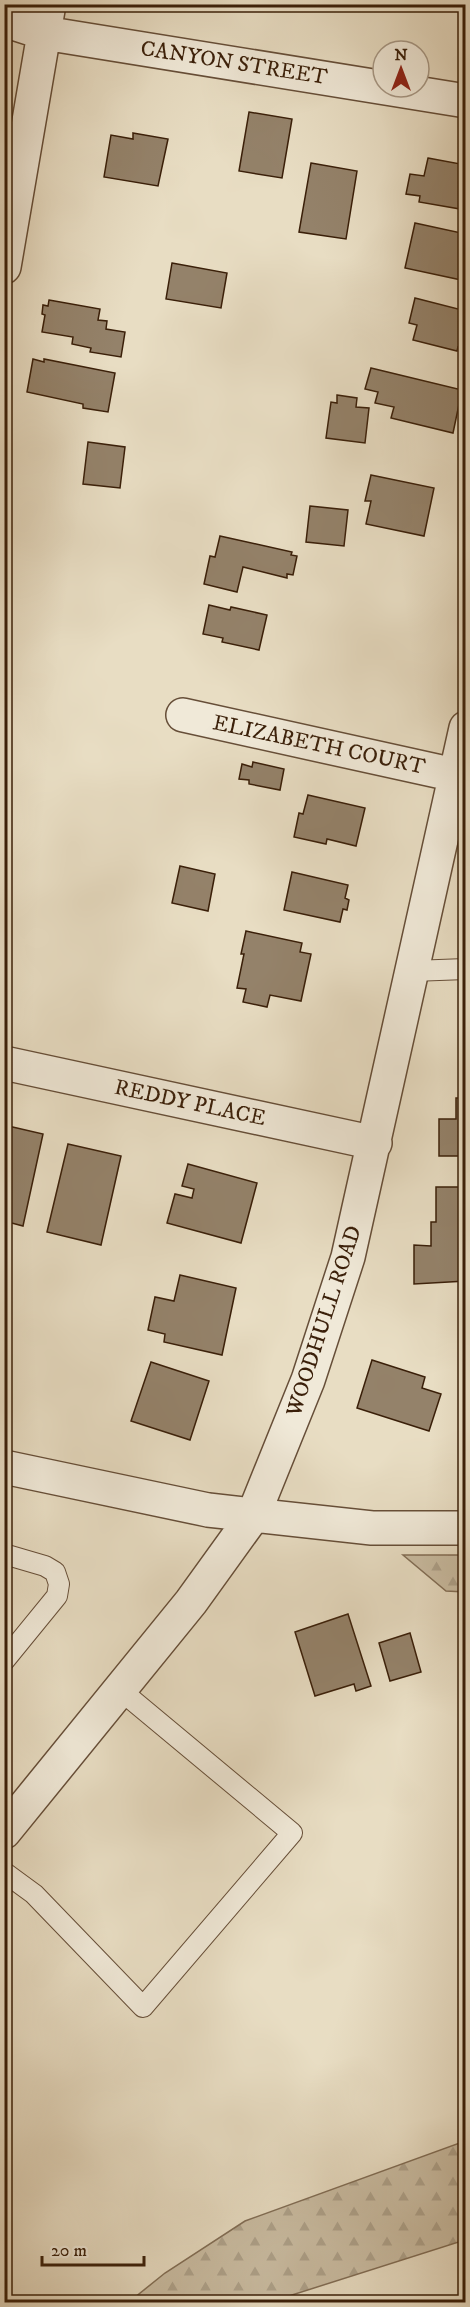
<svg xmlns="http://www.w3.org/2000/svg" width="470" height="2307" font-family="'IM FELL DW Pica',serif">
<defs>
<pattern id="forest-firs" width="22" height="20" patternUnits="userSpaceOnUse" patternTransform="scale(1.5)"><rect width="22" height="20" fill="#cabda3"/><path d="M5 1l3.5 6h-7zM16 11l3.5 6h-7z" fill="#aea28b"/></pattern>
</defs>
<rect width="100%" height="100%" fill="#e8ddc3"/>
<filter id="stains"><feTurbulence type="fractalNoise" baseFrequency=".00333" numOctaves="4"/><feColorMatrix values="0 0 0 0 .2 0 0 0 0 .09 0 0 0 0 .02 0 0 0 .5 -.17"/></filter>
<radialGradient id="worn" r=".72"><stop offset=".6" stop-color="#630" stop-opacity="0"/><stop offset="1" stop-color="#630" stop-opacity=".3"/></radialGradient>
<path fill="url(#forest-firs)" stroke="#826e56" stroke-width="1.5" d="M403 1555H465V1592L446 1591Z
M465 2141V2240L270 2302H129L165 2273 245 2221Z"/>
<path fill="#94826a" stroke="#3a1f09" stroke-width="1.5" d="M249 112 292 119 282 178 239 171Z
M133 133 168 139 158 186 104 177 111 135 133 139Z
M428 158 466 165V210L419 202 420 196 406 194 410 174 424 176Z
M311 163 357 171 346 239 299 232Z
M415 223 466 234V281L405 268Z
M172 263 227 273 221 308 166 299Z
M415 298 466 311V349L458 347 457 351 413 340 417 325 409 323Z
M49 300 100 309 98 320 107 321 106 329 125 332 121 357 90 352 91 348 72 344 73 337 42 332 45 315 42 314 43 305 48 306Z
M33 359 44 362V359L115 373 108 412 83 408V404L27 392Z
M371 368 462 390 453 433 391 418 394 407 375 403 378 392 365 389Z
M337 395 357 398 356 407 369 408 365 443 326 438 331 402 337 403Z
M88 442 125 447 120 488 83 484Z
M371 475 434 488 424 536 366 524 371 501H365Z
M310 506 348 510 344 546 306 542Z
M220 536 292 552 291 555 297 556 293 575 287 574V578L243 567 237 592 204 584 210 556 215 557Z
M209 605 230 610 231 607 267 615 259 650 222 642 223 638 203 634Z
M253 762 284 769 280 790 249 784V780L239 779 242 764 252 767Z
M308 795 365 808 356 846 327 839 326 844 294 837 299 813 303 814Z
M180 866 215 874 208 911 172 903Z
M292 872 348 885 345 898 349 900 347 910 343 909 340 922 284 910Z
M246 931 302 943 300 952 311 954 301 1001 270 995 267 1007 243 1002 246 989 237 988 244 954H241Z
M462 973 466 974V1014H460Z
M460 1082H466V1156H439V1119H456V1098H460Z
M4 1125 43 1134 23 1226 4 1221Z
M68 1144 121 1156 101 1245 47 1232Z
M188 1164 257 1183 241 1243 167 1223 175 1194 192 1198 194 1189 182 1186Z
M436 1187H463V1209H466V1281L414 1284V1245L431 1246V1222H436Z
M180 1275 236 1288 222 1355 164 1342 165 1334 148 1330 155 1297 174 1301Z
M372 1360 425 1377 422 1388 441 1394 429 1431 357 1408Z
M151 1362 209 1381 190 1440 131 1421Z
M348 1614 371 1686 356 1691 354 1684 315 1696 295 1632Z
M410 1633 421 1672 390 1681 379 1643Z"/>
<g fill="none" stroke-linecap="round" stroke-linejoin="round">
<defs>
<path id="lane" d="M412 971 466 969
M4 1554 45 1566 55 1572 59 1584 57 1596 4 1661
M4 1872 34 1894 143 2007 292 1833 119 1689"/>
<path id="street" d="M4 20 44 33 466 101
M4 267 49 4
M183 715 455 775
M4 1063 375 1143
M4 1467 208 1510 372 1528H466
M4 1832 191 1602 253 1516 308 1380 348 1257 466 728"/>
</defs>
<use href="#lane" stroke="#664e38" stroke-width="22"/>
<use href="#street" stroke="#664e38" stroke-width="36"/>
<use href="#lane" stroke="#f0e9d8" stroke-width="20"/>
<use href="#street" stroke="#f0e9d8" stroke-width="33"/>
</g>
<g text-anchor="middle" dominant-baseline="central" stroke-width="6" stroke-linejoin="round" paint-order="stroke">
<g font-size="22" fill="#3a1f09" stroke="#f0e9d8">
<text transform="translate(234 63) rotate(9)">CANYON STREET</text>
<text transform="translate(319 745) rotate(12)">ELIZABETH COURT</text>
<text transform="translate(190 1103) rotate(12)">REDDY PLACE</text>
<text transform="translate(324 1321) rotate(-72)">WOODHULL ROAD</text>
</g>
</g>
<rect width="470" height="2307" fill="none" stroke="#e8ddc3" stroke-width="24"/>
<rect x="6" y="6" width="458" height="2295" fill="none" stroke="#3a1f09" stroke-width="3"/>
<rect x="12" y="12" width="446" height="2283" fill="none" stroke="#3a1f09" stroke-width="1.5"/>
<g transform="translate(401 69)"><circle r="28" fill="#f0e9d8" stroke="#a79885" stroke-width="1.5"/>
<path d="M0-4.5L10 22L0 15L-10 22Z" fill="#8f2418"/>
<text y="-9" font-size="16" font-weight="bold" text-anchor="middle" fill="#3a1f09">N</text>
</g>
<path d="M42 2256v9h102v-9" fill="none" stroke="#3a1f09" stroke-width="3"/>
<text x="51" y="2256" font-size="18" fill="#3a1f09" stroke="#f0e9d8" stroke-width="4.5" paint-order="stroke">20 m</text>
<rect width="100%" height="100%" filter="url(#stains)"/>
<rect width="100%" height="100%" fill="url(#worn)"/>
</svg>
